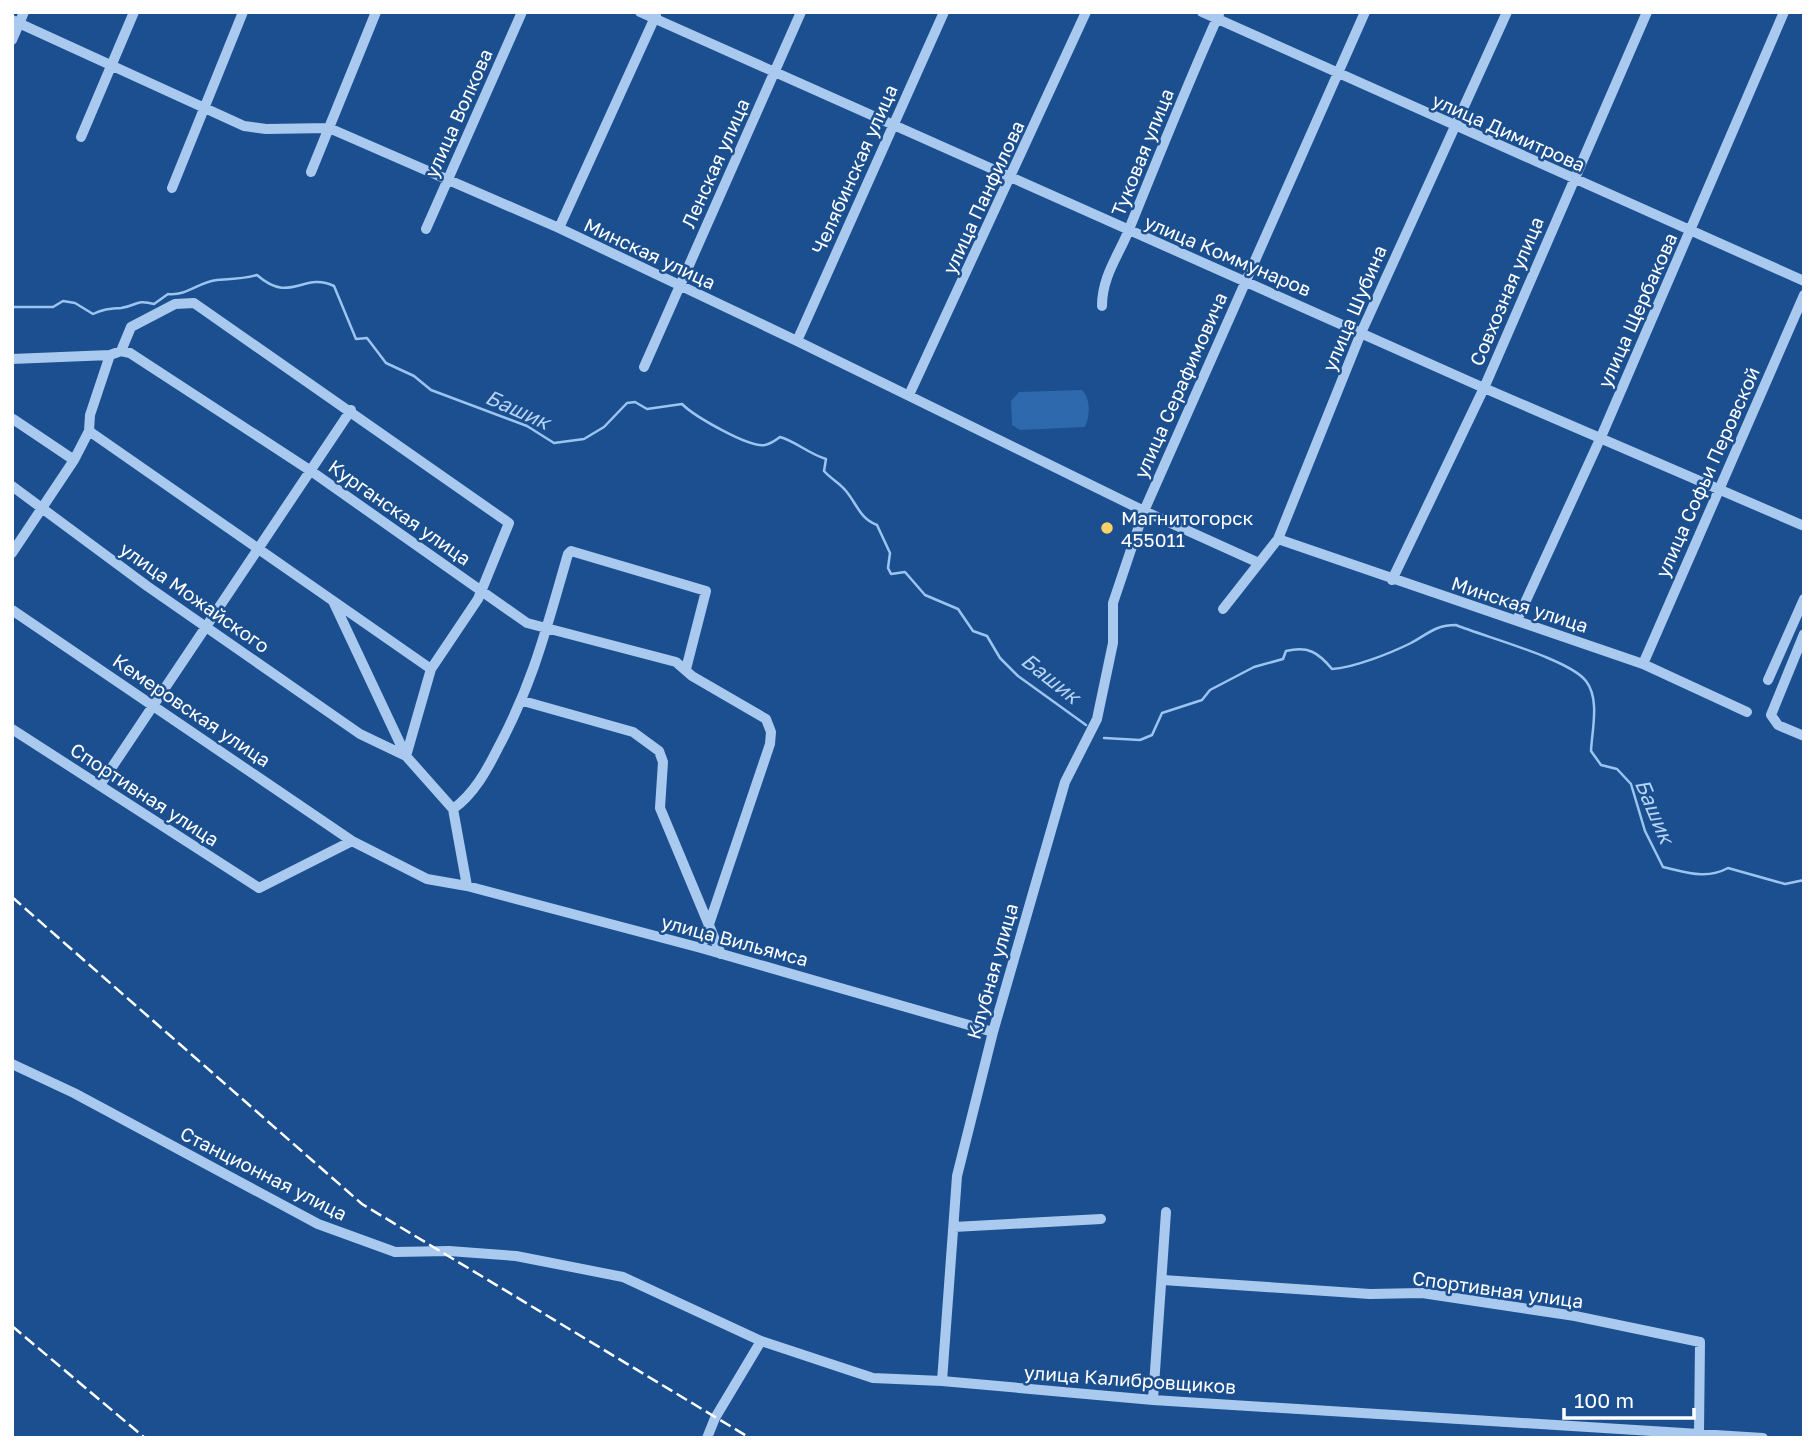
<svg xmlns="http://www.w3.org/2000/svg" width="1816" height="1450" font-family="'Golos Text',sans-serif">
<rect width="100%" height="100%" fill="#1b4f8f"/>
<path fill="#2e69ad" d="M1082 390C1091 399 1090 416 1085 427L1020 430 1012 425 1011 401 1019 392Z"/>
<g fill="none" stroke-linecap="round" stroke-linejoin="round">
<path stroke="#9cc4f0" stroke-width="2.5" d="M12 307H53L63 301 75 303 93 314C103 309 110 309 121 308 137 306 135 299 154 304L168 294C188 296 198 282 217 280 232 279 243 279 257 275 291 305 303 271 334 286L356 339 367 338 386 363 414 376 431 390 527 426 554 443 584 439 604 427 627 403 635 402 647 409 682 404C694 416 749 448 765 445 770 444 776 440 780 437 797 442 807 453 826 459L824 471C831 479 840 483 846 491 857 504 860 519 877 525L890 553 888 568 891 574 905 572 925 595 958 609 973 631 987 636 1000 658 1018 676 1086 725
M1104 738 1140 740 1152 735 1162 713 1202 700 1210 690 1254 667 1283 659 1286 651C1308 646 1318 652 1332 669 1353 668 1391 653 1411 643 1428 634 1435 625 1456 625 1485 637 1569 659 1586 681 1600 699 1592 730 1591 751L1601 765 1617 769 1631 784 1645 831 1663 867C1686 872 1706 880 1728 868L1785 884 1804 880"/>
<path stroke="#a9c9ee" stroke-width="10" d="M640 12 1484 388 1804 526
M1202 12 1804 281
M12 20 244 126 266 129 329 128 559 228 797 341 1144 511 1259 563
M12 40 24 12
M81 137 134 12
M311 172 376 12
M172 188 243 12
M559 228 656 15
M426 229 522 12
M1102 306C1102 275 1120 254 1130 227 1159 155 1187 85 1219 14
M797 341 944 12
M121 351 131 327 175 304 194 303 509 523 478 599 431 669 406 756
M12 359 110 355 121 351 130 353 311 471 527 623 676 662 692 676 766 719 771 732 770 744 701 948
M644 367 801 12
M909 395 1086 12
M13 419 74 460
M89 431 431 669
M12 486 147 586 360 734 406 756 453 809 467 886
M1278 539 1643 664 1747 712
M12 553 74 460 89 431 90 415 110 355
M1392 580 1484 388 1647 12
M333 601 406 756
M1223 609 1278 539 1361 333 1507 12
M12 610 352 841 427 879 467 886 701 948 993 1032
M1517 620 1601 437 1784 12
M1804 634 1771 715 1778 725 1804 736
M1643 664 1804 295
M1768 680 1804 599
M523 701 633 732 659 751 663 762 660 808 721 954
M12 729 259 888 352 841
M100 785 351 410
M453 809C474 794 487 770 498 748 534 681 547 626 568 554L571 551 706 591 686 669
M12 1064 74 1093 318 1224 395 1252 449 1251 516 1256 623 1277 761 1341 873 1378 942 1381 1153 1400 1763 1438
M954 1227 1101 1219
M1163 1280 1370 1294 1422 1293 1575 1316 1700 1342 1699 1432
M942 1381 957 1176 993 1032 1065 782 1097 719 1113 643V603L1144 511 1365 12
M1153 1400 1166 1212
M707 1438 715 1418 761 1341"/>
<path stroke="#fff" stroke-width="2.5" stroke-dasharray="12 5" stroke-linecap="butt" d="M12 897 362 1204 750 1438
M12 1326 145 1438"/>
</g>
<circle fill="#ffd166" stroke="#1b4f8f" stroke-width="2.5" cx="1107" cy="528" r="7"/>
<g text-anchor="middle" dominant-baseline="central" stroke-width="5" stroke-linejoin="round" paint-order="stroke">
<g font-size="19" fill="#fff" stroke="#1b4f8f">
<text transform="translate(458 113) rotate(-66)">улица Волкова</text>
<text transform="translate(1509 132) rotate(24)">улица Димитрова</text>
<text transform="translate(1142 152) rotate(-68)">Туковая улица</text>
<text transform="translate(715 163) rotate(-66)">Ленская улица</text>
<text transform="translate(854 169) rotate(-66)">Челябинская улица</text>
<text transform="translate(983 197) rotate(-65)">улица Панфилова</text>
<text transform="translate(650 253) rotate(25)">Минская улица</text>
<text transform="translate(1228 255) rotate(23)">улица Коммунаров</text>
<text transform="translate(1506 291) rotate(-67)">Совхозная улица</text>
<text transform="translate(1354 308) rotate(-67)">улица Шубина</text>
<text transform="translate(1637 310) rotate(-66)">улица Щербакова</text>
<text transform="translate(1180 385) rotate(-66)">улица Серафимовича</text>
<text transform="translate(1707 472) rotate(-66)">улица Софьи Перовской</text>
<text transform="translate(400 512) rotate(35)">Курганская улица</text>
<text transform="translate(195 597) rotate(35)">улица Можайского</text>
<text transform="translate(1520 604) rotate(18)">Минская улица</text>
<text transform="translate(192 710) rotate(34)">Кемеровская улица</text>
<text transform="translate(145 794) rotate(33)">Спортивная улица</text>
<text transform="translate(735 940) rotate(15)">улица Вильямса</text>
<text transform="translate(992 971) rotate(-74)">Клубная улица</text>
<text transform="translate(264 1173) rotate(27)">Станционная улица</text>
<text transform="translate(1498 1289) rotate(8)">Спортивная улица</text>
<text transform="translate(1130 1379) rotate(4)">улица Калибровщиков</text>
</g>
<g font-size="19" fill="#fff" stroke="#1b4f8f" text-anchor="start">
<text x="1121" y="517">Магнитогорск<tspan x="1121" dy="22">455011</tspan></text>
</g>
<g font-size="21" font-style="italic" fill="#b5d3f5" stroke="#1b4f8f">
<text transform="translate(518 409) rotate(24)">Башик</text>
<text transform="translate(1051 678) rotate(38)">Башик</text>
<text transform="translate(1655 811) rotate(67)">Башик</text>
</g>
</g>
<rect width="1816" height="1450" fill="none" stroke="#ffffff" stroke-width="28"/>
<path d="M1564 1408v10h130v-10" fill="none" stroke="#ffffff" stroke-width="3.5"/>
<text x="1574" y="1408" font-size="21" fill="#ffffff" stroke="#1b4f8f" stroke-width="5" paint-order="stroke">100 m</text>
</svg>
